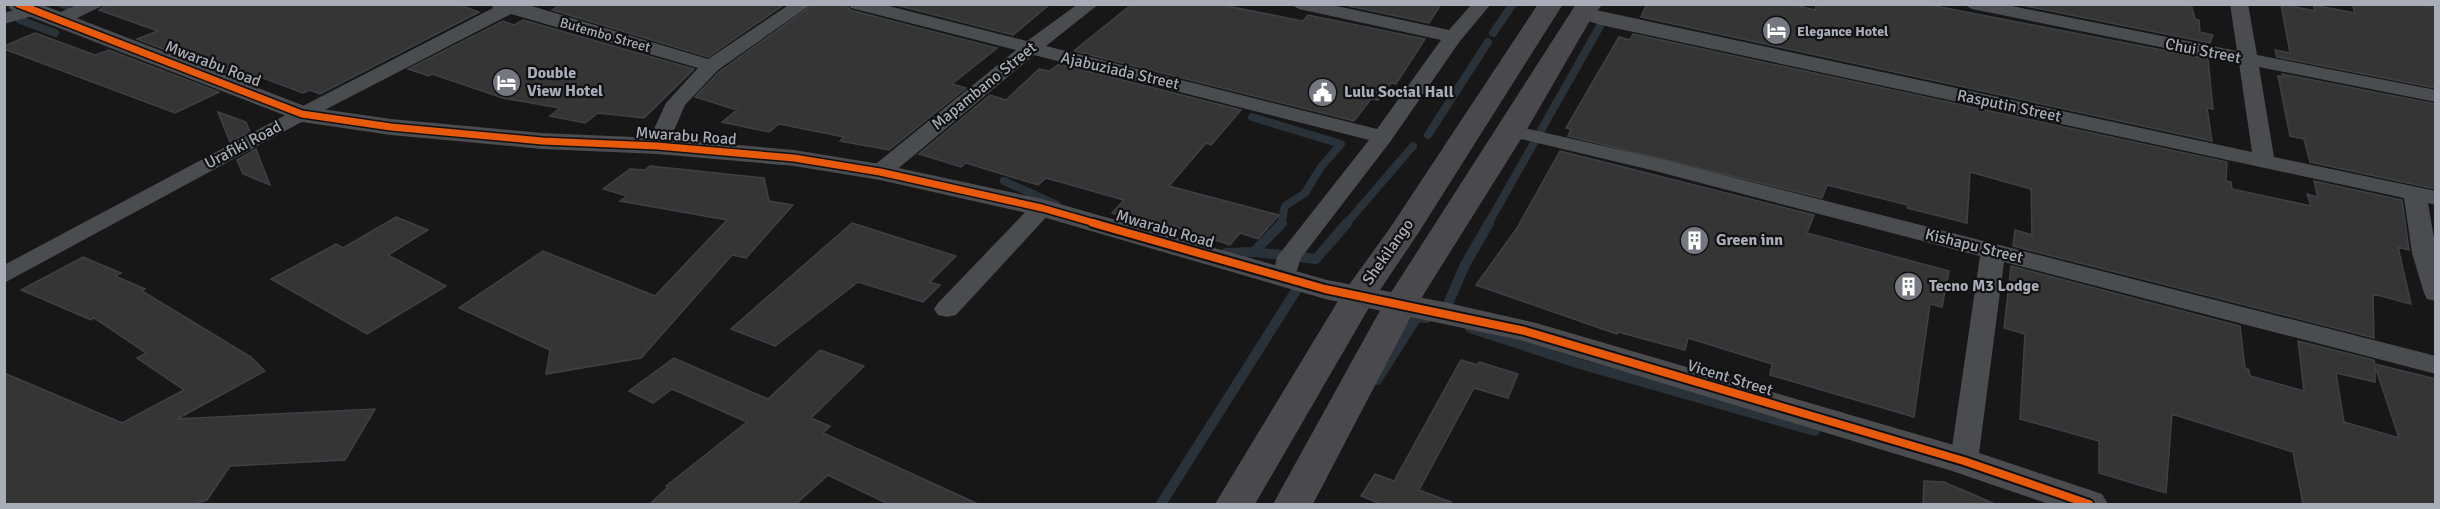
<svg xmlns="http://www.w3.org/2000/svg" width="2440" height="509" font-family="Signika,sans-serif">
<rect width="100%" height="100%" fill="#171717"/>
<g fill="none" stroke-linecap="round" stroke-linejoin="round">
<path stroke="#2a3239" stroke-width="8" d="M62 4 76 9
M20 20 55 33
M1493 33 1513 4
M1252 117 1341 144 1321 167 1305 193 1285 206 1281 224
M1428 135 1488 42
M1004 181 1057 205
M1346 224 1413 146
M1488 224 1600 26"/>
<path stroke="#2a3239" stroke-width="10" d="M1254 252 1282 223
M1226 253 1254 252 1316 259 1347 223
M1444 313 1465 265 1489 223
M1470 328 1580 364 1815 431
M1377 380 1417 317 1427 318
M1161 504 1297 289"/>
</g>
<path fill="#353536" stroke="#3f4043" stroke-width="1.5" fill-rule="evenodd" d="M108 4H457L479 12 320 94 310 90 303 93 255 75 244 80 137 39 158 31 99 10Z
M562 4H785L708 57 552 10Z
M814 4H846L850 10 997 48 952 84 966 88 889 150 840 141 844 137 779 124 769 132 722 122 737 110 695 97 719 72Z
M892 4H1050L1013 35Z
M1132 4H1217L1303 21 1308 15 1425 39 1396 84 1391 83 1378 100 1371 99 1354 121 1074 51Z
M1351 4H1441L1429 23 1349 6Z
M1647 4H1791L1815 10 1817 4H1925L2208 59 2213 109 2207 108 2212 141 1641 17Z
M2016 4H2191L2195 19 2199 20 2200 32 2213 35 2210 43Z
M2281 4 2315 11 2313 5 2355 13 2352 4H2416L2436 8V88L2277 57 2275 50 2290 53Z
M523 20 694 69 644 118 598 113 585 123 550 116 560 108 503 98 432 74 429 76 408 69 503 21 514 25Z
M35 33 95 55 109 50 219 92 175 113 4 49V46Z
M1633 34 2227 162 2226 181 2231 182 2232 189 2311 206 2307 194 2318 197 2314 181 2402 200 2409 250 2398 247 2411 304 2373 294 2374 338 2013 246 2015 230 2032 235 2031 189 1970 172 1967 223 1907 208 1908 205 1827 185 1822 198 1568 136 1571 129 1566 128 1619 37 1630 40Z
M1059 64 1241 110 1211 145 1206 143 1169 186 1279 215 1258 239 1240 233 1230 245 1173 226 1170 230 1112 213 1124 200 1046 178 1038 185 966 163 961 167 919 154 990 95 1006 100 1039 69 1049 71Z
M2282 74 2436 104V189L2310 162 2304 139 2290 136 2278 76 2283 77Z
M218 112 246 122 250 132 230 142Z
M256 149 270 185 243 174 237 160Z
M1560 151 1814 215 1807 233 1949 271 1942 307 1930 304 1914 417 1770 375 1772 364 1688 338 1685 350 1618 332 1617 334 1476 285 1517 228Z
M650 166 764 178 769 201 793 205 746 258 732 255 641 358 546 374 550 350 459 308 543 251 655 296 727 220 620 201 627 196 603 189 630 169 645 170Z
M396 217 428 230 388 255 446 286 367 334 271 279 336 244 343 248Z
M852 223 956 256 930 282 940 285 923 302 858 282 775 346 731 329Z
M83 257 121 273 115 276 145 289 142 291 251 357 265 371 177 419 375 409 345 460 230 466 207 500 193 504H4V373L122 423 184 390 137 358 146 353 94 318 91 320 21 290Z
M2011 266 2240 326 2245 368 2249 370 2250 376 2304 391 2298 341 2374 360 2375 364 2436 379V504H2303L2293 452 2172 414 2166 493 2099 473V441L2020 419 2025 334 2004 328ZM2375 366 2399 438 2344 422 2336 373 2375 382Z
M820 350 864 366 811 418 830 426 823 433 978 504H888L828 475 796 504H650L668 487 666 486 747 422 672 389 653 403 629 391 674 358 768 399Z
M1461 360 1478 365 1479 362 1518 374 1508 398 1474 388 1419 490 1451 502V504H1381L1361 496 1375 474 1394 481Z
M1924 481 1944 482 1995 504H1923Z"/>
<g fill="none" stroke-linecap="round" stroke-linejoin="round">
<path fill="#4b4c50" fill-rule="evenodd" d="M33 4 42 10 40 14 4 24V13Z
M80 4H106L67 23H53L51 19 53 15Z
M491 4H525L708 59 790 4H812L718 70 685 105 665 151H649L646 146 666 103 698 68 511 14 309 118 4 283V265L295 110 493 8Z
M848 4H881L1027 41 1078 4H1099L1046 46 1377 129 1441 40 1299 9 1290 4H1327L1449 30 1472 4H1491L1460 41 1390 142 1301 258 1293 282 1284 285 1275 282 1272 277 1277 257 1369 140 1034 55 888 177H872L869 172 872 167 1016 50 851 8Z
M1963 4H2002L2237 51 2230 4H2248L2257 55 2436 90V102L2259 67 2274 157 2436 191V205L2428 203 2436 250V301L2427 299 2424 293 2412 253 2404 198 1601 25 1575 17 1573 13 1582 7 2252 152 2239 63 1972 9Z
M1511 125 1661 159 2436 356V374L2004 262 1978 461 1974 468 1964 472 1954 468 1950 461 1980 256 1651 170 1504 135 1500 131 1504 127Z
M1042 201 1050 203 1053 208 1050 213 956 315 947 317 938 315 934 309 938 303 1034 203Z"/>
<path fill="#4b4c50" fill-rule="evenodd" d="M7 4H40L307 107 391 119 542 133 657 138 794 150 880 164 1042 199 1327 280 1444 302 1536 323 1964 448 2102 494 2108 504H2049L1952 471 1520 340 1325 299 1036 215 880 180 794 166 657 154 542 149 391 135 302 122 10 9Z"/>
<path fill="#4a4a4e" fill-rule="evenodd" d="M1538 4H1563L1419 232 1374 299 1255 504H1215L1341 296 1390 228Z
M1576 4H1603L1592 17 1526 131 1417 305 1313 504H1273L1383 305Z"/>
<defs>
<path id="cycleway-far1" d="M18 4 302 114 391 127 542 141 657 146 794 158 880 172 1042 208 1098 224"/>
<path id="cycleway" d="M1093 223 1325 289 1525 331 1964 461 2089 504"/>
</defs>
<use href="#cycleway-far1" stroke="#111113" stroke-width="10"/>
<use href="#cycleway" stroke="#111113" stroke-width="12"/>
<use href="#cycleway-far1" stroke="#e8590c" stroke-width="7"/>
<use href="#cycleway" stroke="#e8590c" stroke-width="8"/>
</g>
<defs>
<symbol id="hotel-disc" viewBox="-11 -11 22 22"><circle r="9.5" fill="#757880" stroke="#111113"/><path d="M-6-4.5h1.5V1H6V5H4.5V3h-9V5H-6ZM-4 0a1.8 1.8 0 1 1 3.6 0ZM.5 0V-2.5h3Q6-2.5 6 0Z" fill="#fff"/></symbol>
<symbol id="civic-disc" viewBox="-11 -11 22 22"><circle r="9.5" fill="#757880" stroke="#111113"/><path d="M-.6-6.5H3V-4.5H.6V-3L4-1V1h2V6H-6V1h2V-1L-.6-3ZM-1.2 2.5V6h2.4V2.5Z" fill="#fff"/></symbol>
<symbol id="building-disc" viewBox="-11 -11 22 22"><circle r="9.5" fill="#757880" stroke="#111113"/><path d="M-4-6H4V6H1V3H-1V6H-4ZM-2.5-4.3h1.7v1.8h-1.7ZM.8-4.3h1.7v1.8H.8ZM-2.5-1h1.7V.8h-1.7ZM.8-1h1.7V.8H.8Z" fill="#fff"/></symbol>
</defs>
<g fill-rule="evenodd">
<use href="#hotel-disc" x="1760" y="14" width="33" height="33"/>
<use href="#hotel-disc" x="490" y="66" width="33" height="33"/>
<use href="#civic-disc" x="1306" y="76" width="33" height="33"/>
<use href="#building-disc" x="1678" y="224" width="33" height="33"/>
<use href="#building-disc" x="1892" y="270" width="33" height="33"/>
</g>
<g text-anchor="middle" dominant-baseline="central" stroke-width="4.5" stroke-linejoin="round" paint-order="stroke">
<g font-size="14" font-weight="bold" fill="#a8adb8" stroke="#111113" text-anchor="start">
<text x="1797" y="31">Elegance Hotel</text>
</g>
<g font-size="14" fill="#a8adb8" stroke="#111113">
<text transform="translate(605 35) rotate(16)">Butembo Street</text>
</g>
<g font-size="16" fill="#a8adb8" stroke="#111113">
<text transform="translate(2203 51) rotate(11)">Chui Street</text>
<text transform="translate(213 64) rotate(21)">Mwarabu Road</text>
<text transform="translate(1120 71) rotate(13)">Ajabuziada Street</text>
<text transform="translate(984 86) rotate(-39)">Mapambano Street</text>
<text transform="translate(2009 106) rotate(12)">Rasputin Street</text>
<text transform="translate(686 136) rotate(4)">Mwarabu Road</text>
<text transform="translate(243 145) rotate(-28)">Urafiki Road</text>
<text transform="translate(1165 229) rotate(16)">Mwarabu Road</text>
<text transform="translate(1974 246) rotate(14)">Kishapu Street</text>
<text transform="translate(1388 252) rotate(-55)">Shekilango</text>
<text transform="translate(1730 378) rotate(17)">Vicent Street</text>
</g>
<g font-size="16" font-weight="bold" fill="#a8adb8" stroke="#111113" text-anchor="start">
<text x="527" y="73">Double<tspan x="527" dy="18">View Hotel</tspan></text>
<text x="1344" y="92">Lulu Social Hall</text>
<text x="1716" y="240">Green inn</text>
<text x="1929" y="286">Tecno M3 Lodge</text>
</g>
</g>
<rect width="2440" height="509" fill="none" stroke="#a8adb8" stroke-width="12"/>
</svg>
